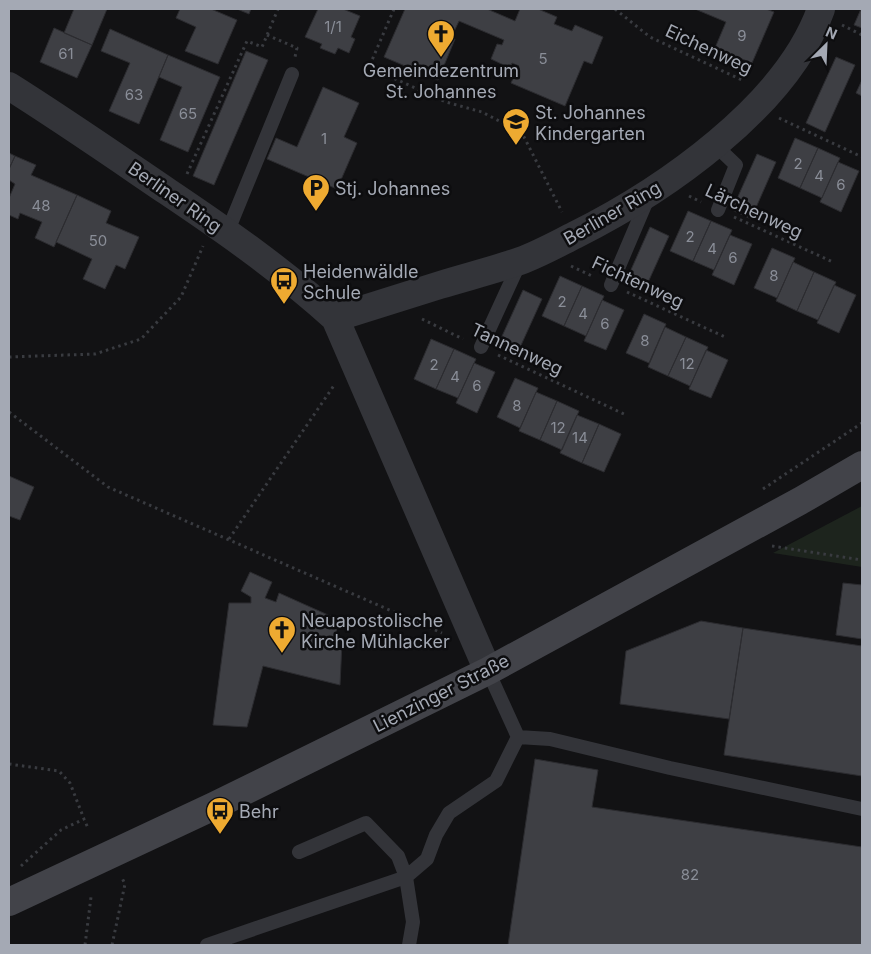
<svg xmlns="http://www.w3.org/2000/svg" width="871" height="954" font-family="Inter,sans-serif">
<rect width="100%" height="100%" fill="#121214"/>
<path fill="#1d241d" d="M862 506V567L773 553Z"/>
<path fill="#3e3f44" stroke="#2c2c30" d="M74 9H107L92 45 64 33Z
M180 9H211L237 20 218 64 185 51 196 27 176 18Z
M237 9H251L249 14Z
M318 9H343L360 16 351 37 355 39 349 53 338 48 335 54 320 48 322 44 305 37Z
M405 9H487L515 21 520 9H538L557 17 554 24 572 31 575 25 603 37 592 64 584 61 565 106 511 83 519 66 512 63 510 68 491 59 497 44 502 45 504 40 459 21 451 38 455 39 438 80 384 57Z
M695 9H766L774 12 752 63 715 48 726 22Z
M861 9H862V28L854 25Z
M54 28 92 45 77 78 40 62Z
M110 29 168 55 139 124 109 111 130 63 101 51Z
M246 51 268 60 214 185 193 176Z
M168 55 220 77 188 152 160 140 182 87 159 77Z
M836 57 855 65 825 132 806 123Z
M862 80V96L856 93Z
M323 87 359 103 344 137 357 143 337 189 267 159 276 138 297 147Z
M795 138 818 148 800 188 778 178Z
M818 148 840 158 822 198 800 188Z
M9 153 15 156 9 169Z
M757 154 776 162 751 219 732 210Z
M15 156 36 165 31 175 77 195 54 247 35 238 42 222 20 213 18 219 9 215V198L15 184 9 180V169Z
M838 162 859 171 841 212 820 202Z
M77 195 111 211 106 223 139 237 125 269 116 265 105 289 83 279 92 259 56 242Z
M688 211 711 221 693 261 670 251Z
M711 221 732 230 714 270 693 261Z
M650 227 669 236 645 289 626 281Z
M730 235 752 244 734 285 712 275Z
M772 248 795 258 777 298 754 288Z
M793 262 814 272 797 311 776 301Z
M814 272 836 282 818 320 797 311Z
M560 276 582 286 564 326 542 316Z
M834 285 856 295 839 333 817 323Z
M582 286 604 296 586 336 564 326Z
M523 290 542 299 517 354 498 345Z
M602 300 624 310 606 350 584 341Z
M644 314 666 324 649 363 626 353Z
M665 327 686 337 668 376 648 367Z
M686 337 708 347 690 386 668 376Z
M431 339 454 349 436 389 414 379Z
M454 349 476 359 458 398 436 389Z
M706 350 728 360 711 398 689 389Z
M474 363 495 372 477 413 456 403Z
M515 378 538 388 520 428 497 417Z
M536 392 557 401 540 440 519 431Z
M557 401 579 411 562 450 540 440Z
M577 415 599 424 582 463 560 453Z
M599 424 621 434 604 472 582 463Z
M9 476 34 487 20 520 9 516Z
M250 572 272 582 265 598 276 602 279 593 337 619 336 637 342 642 340 685 263 666 247 727 213 725 229 603H251V597L241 591Z
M843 583 862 585V639L836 635Z
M701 621 743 628 729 719 620 704 626 651Z
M743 628 862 646V776L724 755Z
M535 759 598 770 592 807 862 847V945H508Z"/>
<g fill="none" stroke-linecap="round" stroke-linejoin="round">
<path stroke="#393b40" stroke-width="3" stroke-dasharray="2.5 4" stroke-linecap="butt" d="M394 9 369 67 446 102 482 112 522 133 562 212
M615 9 650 37 744 81
M842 25 862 35
M267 35 297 48 295 57
M779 118 862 157
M187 174 247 41 262 47 278 9
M689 196 701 202
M734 217 833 262
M571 266 594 277
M627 292 725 337
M422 319 463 339
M498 355 626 415
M9 357 95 354 141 339 181 297 203 246
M9 412 108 487 442 633
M763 489 862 423
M229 539 335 384
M772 546 862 560
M9 764 59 771 70 783 84 819
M21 866 61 830 84 819 88 828
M85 945 91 897
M112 945 125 884 122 878"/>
<path stroke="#333439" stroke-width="14" d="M714 144 736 165 718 210
M227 233 292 74
M611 285 648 198
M481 347 520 262
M518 737 550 739 670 768 862 809
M207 945 406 877 398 856 366 823 299 852
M409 945 413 922 406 877 427 859 436 835 449 813 496 781 518 737 488 671"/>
<path stroke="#333439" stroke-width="28" d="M9 86C63 120 115 156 168 192 226 231 283 271 335 318L488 671
M335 318C370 307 405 296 440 285 466 277 494 270 520 261 539 254 557 244 575 235 663 191 787 106 821 9"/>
<path stroke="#424349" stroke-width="28" d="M9 902 214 806 488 671 800 501 862 465"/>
</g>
<defs>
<symbol id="church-pin" viewBox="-11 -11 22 30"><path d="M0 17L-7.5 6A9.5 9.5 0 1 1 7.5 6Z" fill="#eeaa31" stroke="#0d0d0f"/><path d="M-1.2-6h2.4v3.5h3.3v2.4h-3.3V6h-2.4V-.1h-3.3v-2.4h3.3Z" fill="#111"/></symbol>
<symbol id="school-pin" viewBox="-11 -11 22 30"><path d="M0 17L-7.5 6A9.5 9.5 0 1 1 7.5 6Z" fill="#eeaa31" stroke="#0d0d0f"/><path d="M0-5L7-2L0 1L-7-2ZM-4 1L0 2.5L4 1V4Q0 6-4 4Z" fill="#111"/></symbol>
<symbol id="parking-pin" viewBox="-11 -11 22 30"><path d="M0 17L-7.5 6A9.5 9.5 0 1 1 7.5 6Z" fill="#eeaa31" stroke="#0d0d0f"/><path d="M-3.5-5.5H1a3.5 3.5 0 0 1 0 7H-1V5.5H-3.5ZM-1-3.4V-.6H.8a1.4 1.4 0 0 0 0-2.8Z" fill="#111"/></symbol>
<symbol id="bus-pin" viewBox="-11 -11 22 30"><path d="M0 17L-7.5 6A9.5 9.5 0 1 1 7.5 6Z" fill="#eeaa31" stroke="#0d0d0f"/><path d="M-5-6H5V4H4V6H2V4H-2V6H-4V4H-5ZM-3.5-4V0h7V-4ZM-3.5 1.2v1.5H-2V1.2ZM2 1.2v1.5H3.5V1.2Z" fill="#111"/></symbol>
</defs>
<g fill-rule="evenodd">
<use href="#church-pin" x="425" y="18" width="32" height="43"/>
<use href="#school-pin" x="500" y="106" width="32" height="43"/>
<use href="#parking-pin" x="300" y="172" width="32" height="43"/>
<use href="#bus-pin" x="268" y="265" width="32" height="43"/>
<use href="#church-pin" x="266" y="614" width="32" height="43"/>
<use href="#bus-pin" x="204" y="795" width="32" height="43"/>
</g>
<g text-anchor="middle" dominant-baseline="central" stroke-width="5" stroke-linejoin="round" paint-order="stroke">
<g font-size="15" fill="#8a8e98">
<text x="333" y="26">1/1</text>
<text x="742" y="35">9</text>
<text x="66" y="53">61</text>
<text x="543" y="58">5</text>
<text x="134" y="94">63</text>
<text x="188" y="113">65</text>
<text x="324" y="138">1</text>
<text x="798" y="163">2</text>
<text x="819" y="175">4</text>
<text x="841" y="184">6</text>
<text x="41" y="205">48</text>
<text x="690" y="236">2</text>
<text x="98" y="240">50</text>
<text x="712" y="248">4</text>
<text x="733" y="257">6</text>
<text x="774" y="275">8</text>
<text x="562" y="301">2</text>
<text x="583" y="313">4</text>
<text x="605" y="323">6</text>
<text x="645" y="340">8</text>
<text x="687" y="363">12</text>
<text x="434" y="364">2</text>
<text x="455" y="376">4</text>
<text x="477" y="385">6</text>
<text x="517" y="405">8</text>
<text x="558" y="427">12</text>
<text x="580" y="437">14</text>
<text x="690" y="874">82</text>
</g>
<g font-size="18" fill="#a4a9b4" stroke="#0d0d0f">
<text transform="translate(709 49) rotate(25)">Eichenweg</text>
<text transform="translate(175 197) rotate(35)">Berliner Ring</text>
<text transform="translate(754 211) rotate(25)">Lärchenweg</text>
<text transform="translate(612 213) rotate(-30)">Berliner Ring</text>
<text transform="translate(638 282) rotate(25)">Fichtenweg</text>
<text transform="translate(517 349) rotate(25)">Tannenweg</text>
<text transform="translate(441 693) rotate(-27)">Lienzinger Straße</text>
</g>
<g font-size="18" fill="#a4a9b4" stroke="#0d0d0f" text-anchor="start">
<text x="441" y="70" text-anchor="middle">Gemeindezentrum<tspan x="441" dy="21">St. Johannes</tspan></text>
<text x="535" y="112">St. Johannes<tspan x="535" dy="21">Kindergarten</tspan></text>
<text x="335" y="188">Stj. Johannes</text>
<text x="303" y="271">Heidenwäldle<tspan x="303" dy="21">Schule</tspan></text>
<text x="301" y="620">Neuapostolische<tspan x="301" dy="21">Kirche Mühlacker</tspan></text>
<text x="239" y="811">Behr</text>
</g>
</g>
<rect width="871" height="954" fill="none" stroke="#a4a9b4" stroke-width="20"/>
<g transform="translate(826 45) rotate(24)" stroke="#0d0d0f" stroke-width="4" paint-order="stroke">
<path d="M0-4L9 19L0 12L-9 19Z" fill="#a4a9b4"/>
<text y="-8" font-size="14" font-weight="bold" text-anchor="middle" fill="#a4a9b4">N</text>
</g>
</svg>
